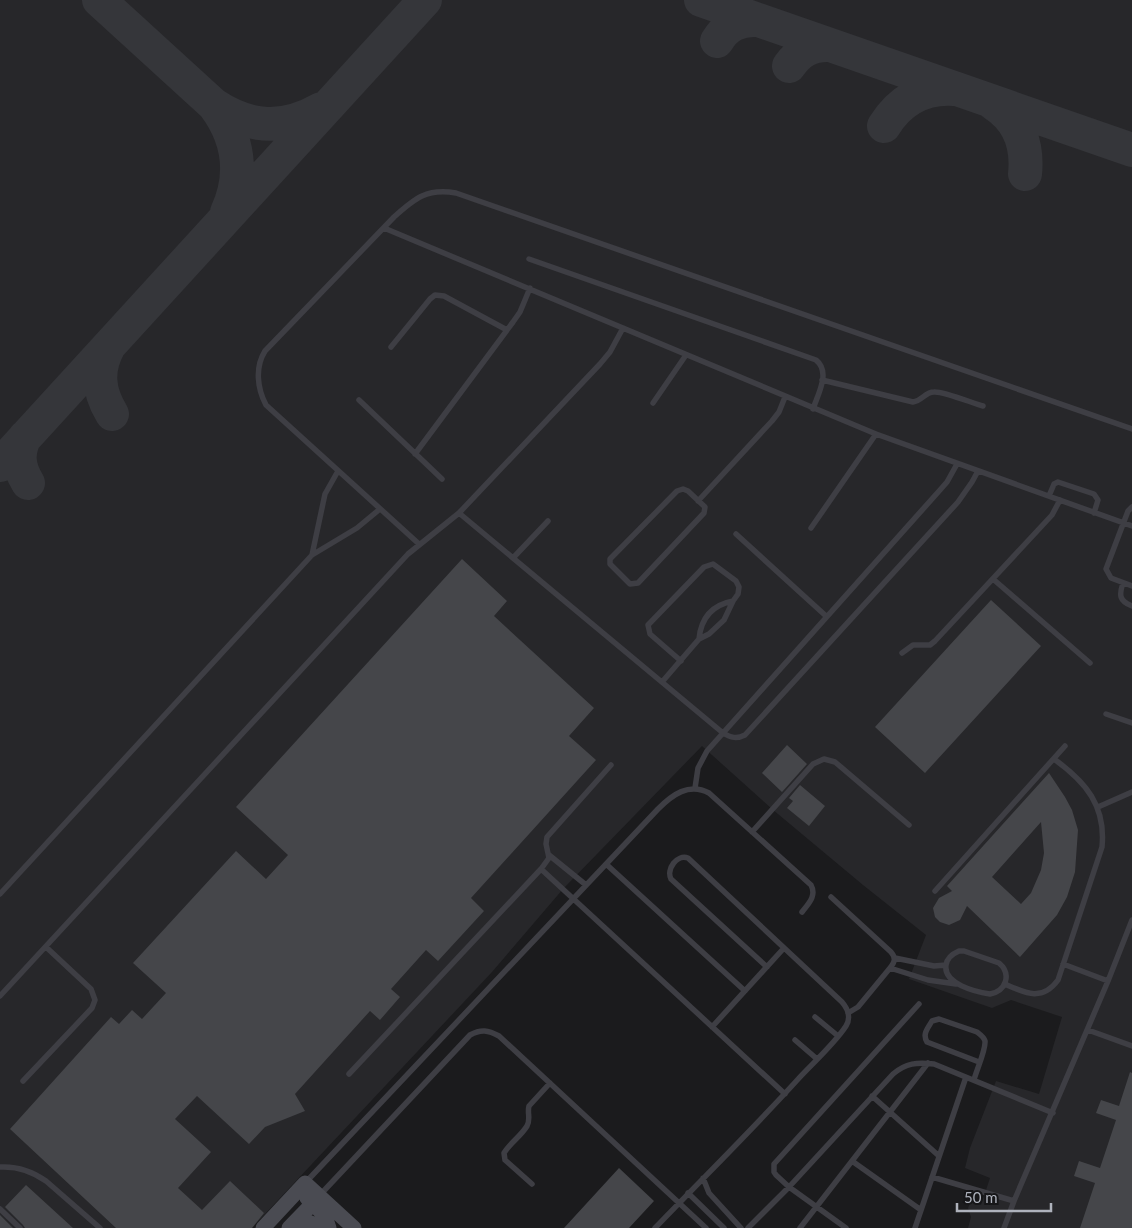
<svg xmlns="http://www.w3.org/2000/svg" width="1132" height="1228" font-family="Lato,sans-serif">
<rect width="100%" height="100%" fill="#1b1b1d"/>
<path fill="#27272a" d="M0 0H1132V1228H968L971 1217 968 1208 971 1201 981 1205 990 1178 965 1168 970 1148 996 1081 1039 1094 1062 1017 1011 1000 992 1008 909 979 926 935 863 885 772 809 702 746 563 889 492 972 252 1228H0Z"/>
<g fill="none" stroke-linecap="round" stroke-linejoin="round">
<path stroke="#35363a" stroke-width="34" d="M99 0 214 105C250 129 284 130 321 109
M701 0 1132 150
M717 41C726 26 739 19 757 20
M789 66C799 52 810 45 827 45
M994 104C1019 120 1028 145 1025 174
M214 105C239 138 244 175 227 212
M884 126C900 100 924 87 954 89
M109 346C96 370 98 391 112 414
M25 437C17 453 18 467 28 483
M0 465 425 0"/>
</g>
<path fill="#45464a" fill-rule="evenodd" d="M462 559 507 601 494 616 594 708 569 736 596 760 471 898 484 911 438 961 426 950 391 989 400 997 380 1020 370 1011 295 1094 305 1111 265 1127 249 1144 197 1096 175 1119 211 1152 178 1188 202 1210 230 1181 264 1213 252 1228H116L10 1129 111 1017 119 1024 132 1010 142 1019 166 993 133 963 236 851 266 879 288 855 236 807Z
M991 600 1041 646 925 773 875 727Z
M787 745 807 764 782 792 762 773Z
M1049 773 1065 797 1072 810 1078 830 1075 872 1067 897 1057 915 1020 957 967 906 960 920 949 925 940 922 935 917 933 908 939 898 952 891 947 886ZM1041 822 1044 853 1041 870 1031 893 1021 904 992 877Z
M800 785 825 806 809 826 787 808 793 801 789 798Z
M1130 1072 1132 1073V1228H1080L1095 1183 1074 1176 1079 1161 1100 1168 1116 1120 1096 1113 1101 1100 1119 1106Z
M619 1168 654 1201 629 1228H564Z
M26 1185 73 1228H25L23 1225 5 1207Z
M0 1215 13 1228H0Z"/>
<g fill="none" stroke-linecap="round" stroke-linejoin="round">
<path stroke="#3e3e44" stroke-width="5.5" d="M384 228 876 434 1132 526
M529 259 816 360C831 372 818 394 813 409
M391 347 430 299 435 295 444 296 507 330
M822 380 913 402C922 401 925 392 934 392 943 391 972 403 983 406
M359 400 442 479
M653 403 686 355
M415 454 513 322 520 312 530 288
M683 489 688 491 705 507 704 513 638 583 630 584 610 564V559L677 491Z
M1049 496 1054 484 1058 482 1094 494 1098 500 1094 513
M698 501 772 421 779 412 785 397
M1132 507 1128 511 1106 569 1111 578 1132 586
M459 513 723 733C731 738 737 739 745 735L958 502 972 482 978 471
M811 528 876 434
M736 534 826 616
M419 544 266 405C257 388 255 367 265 351L394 217C415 198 427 188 456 193L1132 429
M312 555 325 494 338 471
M513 558 548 521
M993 579 1090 663
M1123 583C1119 595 1119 601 1132 606
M699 639C701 618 712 605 733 601
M902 653 913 645H930L935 641 1052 515 1060 500
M662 682 699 639 709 634 724 620 733 601 738 594 739 587 736 581 713 564 704 567 648 625 650 634 681 661
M1106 714 1132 723
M695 788 698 768 707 751 940 490 947 482 957 464
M1098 807 1132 792
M752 832 813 764 824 759 835 762 909 825
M549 855 586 885
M606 864 745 991
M541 869 785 1094
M935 891 1065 746
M0 894 312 555 357 528 380 509
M831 897 891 952C896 958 895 962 890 968L858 1007 848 1013
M959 951H964L999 963C1012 974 1006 991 990 994 976 992 943 984 946 965 947 958 952 954 959 951Z
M895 958 934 966 946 965
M1063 964 1108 981
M890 968 928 980 956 984
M1005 984C1025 993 1042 1002 1058 980L1102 847C1106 806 1086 782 1054 759
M0 996 408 554 459 513 600 364 610 352 623 328
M815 1017 838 1036
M712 1027 784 948
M1088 1030 1132 1046
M795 1040 817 1059
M349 1074 541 869 549 858 546 844 547 837 611 765
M974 1080C976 1071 986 1050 985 1041 984 1037 981 1035 977 1032L939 1019 932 1021C928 1028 922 1034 927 1042L979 1062
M23 1081 92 1008 95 1000 91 989 46 947
M872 1096 939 1156
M852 1161 921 1210
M0 1167C18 1166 32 1171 46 1181L100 1228
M932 1177 1014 1201
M703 1178 709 1193 741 1228
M306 1182 658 809C672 795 689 782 709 793L811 885C817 896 808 904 802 912
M532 1184 505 1160 504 1153C510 1143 521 1136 527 1126 531 1119 527 1113 529 1106L550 1083
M688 1193 724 1228
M319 1196 470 1035C481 1029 488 1030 499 1036L706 1228
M0 1209 20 1228
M655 1228C703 1178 753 1129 800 1077 814 1062 835 1043 846 1026 851 1018 848 1009 842 1002L688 858C677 854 666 869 671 879L767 967
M748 1228 789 1187 893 1074C906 1063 917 1062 934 1064L1053 1113
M800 1228 928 1063
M846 1228 789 1187 776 1175 774 1172V1164L919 1004
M915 1228 966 1077
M1004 1228 1014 1201 1108 981 1132 920"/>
<path stroke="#4a4b52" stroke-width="15" d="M307 1198 325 1216 329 1228
M293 1224 308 1222 326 1228
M263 1228 305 1183 354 1228
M289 1228 319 1197"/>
</g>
<path d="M957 1203v8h94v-8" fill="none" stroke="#aeb2bc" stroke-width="2.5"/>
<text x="964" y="1203" font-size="15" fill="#aeb2bc" stroke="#161618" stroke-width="4" paint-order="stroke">50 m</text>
</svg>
